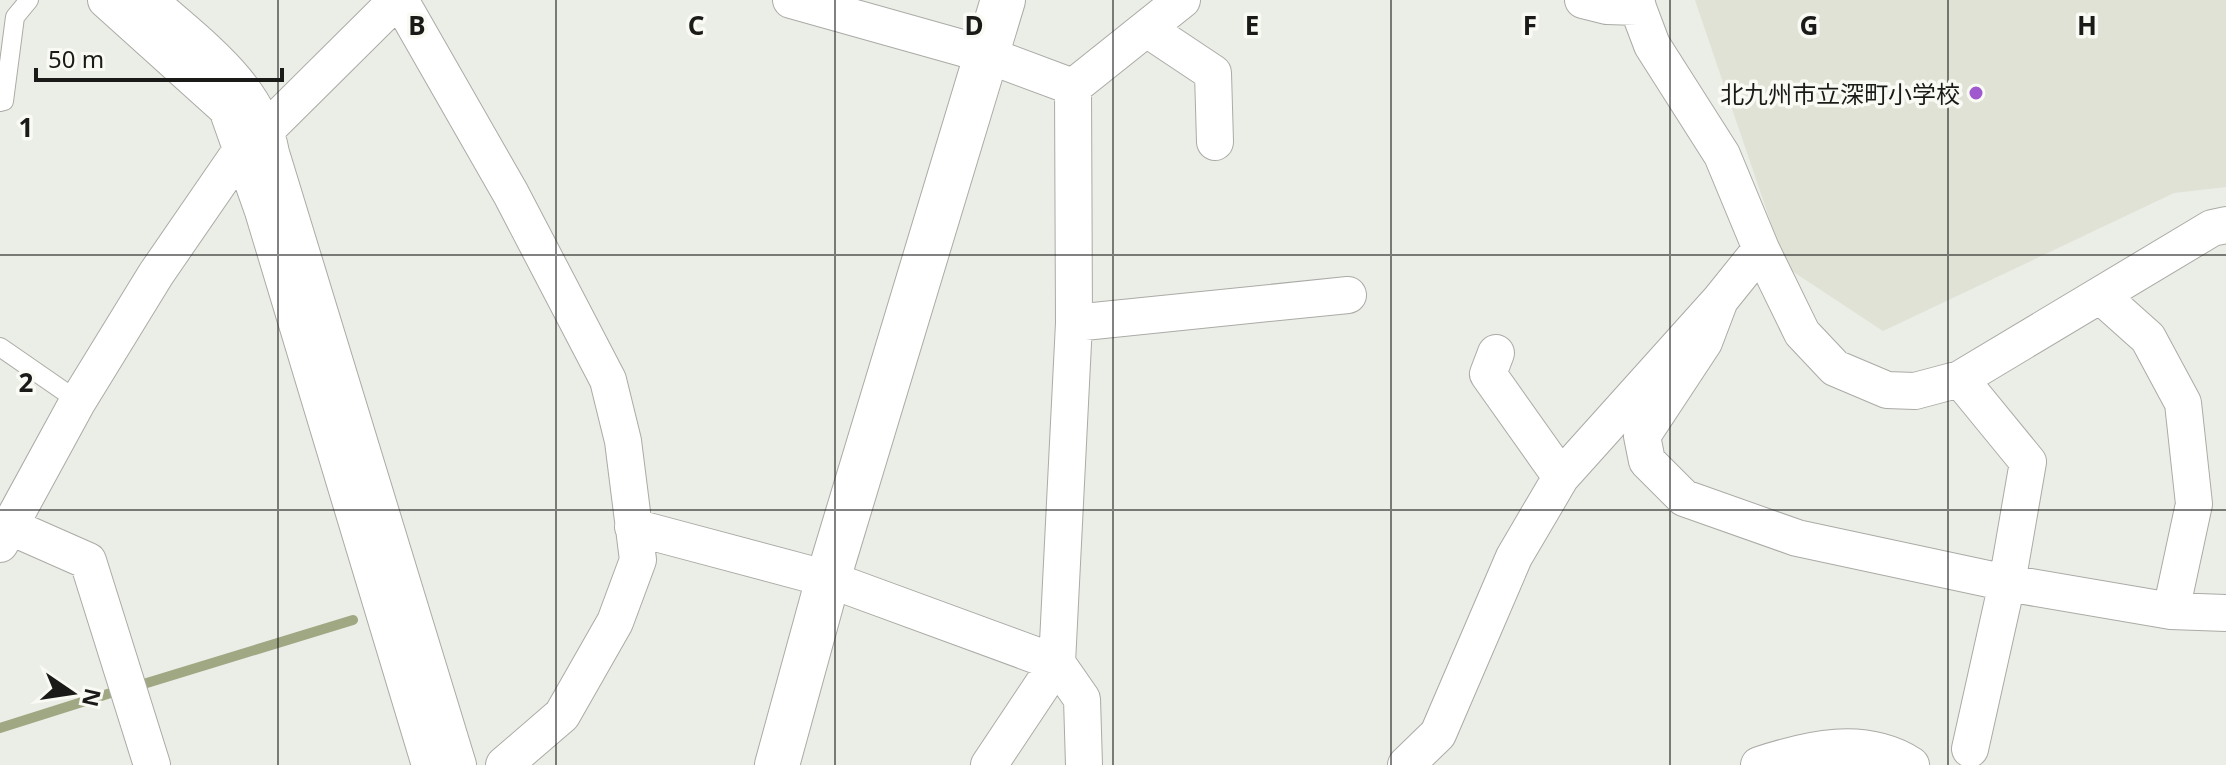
<svg xmlns="http://www.w3.org/2000/svg" width="2226" height="765" font-family="'Noto Sans','Noto Sans JP',sans-serif">
<rect width="100%" height="100%" fill="#ebede7"/>
<path fill="#dfe2d5" d="M1695 0H2226V187L2174 193 1883 331 1786 267Z"/>
<g fill="none" stroke-linecap="round" stroke-linejoin="round">
<path stroke="#a0a883" stroke-width="10" d="M137 686 353 620
M0 728 117 691"/>
<defs>
<path id="service" d="M0 102 4 101 15 17 29 0
M0 347 78 401"/>
<path id="minor" d="M106 0 227 109 263 211 430 765
M149 0C197 44 259 85 271 153L458 765
M400 0 511 194 608 380 623 441 638 560 615 622 562 715 504 765
M791 0 987 55 1073 87
M1583 0 1607 6 1638 7
M1635 0 1652 45 1722 155 1761 249 1802 333 1835 368 1887 390 1915 391 1960 379 2212 228 2226 225
M1147 29 1213 73 1215 142
M1073 87 1182 0
M2101 296 2148 338 2183 403 2194 504 2171 611
M1720 300 1704 342 1642 436 1647 461 1684 498 1797 538 2007 583 2171 611 2226 613
M1074 323 1348 295
M1496 353 1488 374 1561 477
M1960 379 2028 462 2007 583 1970 749
M11 527 88 561 152 765
M633 527 828 579 1057 663 1082 699 1084 765
M0 544 78 401 156 274 242 149 267 129 397 0
M989 765 1057 663 1074 323 1073 87
M1406 765 1438 734 1514 557 1561 477 1720 300 1761 249
M1759 765C1808 749 1864 735 1911 765"/>
<path id="tertiary" d="M777 765 828 579 1003 0"/>
</defs>
<use href="#service" stroke="#aaaba6" stroke-width="20"/>
<use href="#minor" stroke="#aaaba6" stroke-width="38"/>
<use href="#tertiary" stroke="#aaaba6" stroke-width="46"/>
<use href="#service" stroke="#fff" stroke-width="18"/>
<use href="#minor" stroke="#fff" stroke-width="36"/>
<use href="#tertiary" stroke="#fff" stroke-width="44"/>
</g>
<path fill="none" stroke="#1a1b19" stroke-width="2" stroke-opacity="0.55" d="M278 0V765M556 0V765M835 0V765M1113 0V765M1391 0V765M1670 0V765M1948 0V765M0 255H2226M0 510H2226"/>
<circle fill="#9f58cd" stroke="#f9faf4" stroke-width="3" cx="1976" cy="93" r="8"/>
<g text-anchor="middle" dominant-baseline="central" stroke-width="7" stroke-linejoin="round" paint-order="stroke">
<g font-size="24" fill="#1a1b19" stroke="#f9faf4" text-anchor="end">
<text x="1960" y="93">北九州市立深町小学校</text>
</g>
</g>
<g font-size="26" text-anchor="middle" font-weight="bold" fill="#1a1b19" stroke="#f9faf4" stroke-width="7" stroke-linejoin="round" paint-order="stroke">
<text x="417" y="35">B</text>
<text x="696" y="35">C</text>
<text x="974" y="35">D</text>
<text x="1252" y="35">E</text>
<text x="1530" y="35">F</text>
<text x="1809" y="35">G</text>
<text x="2087" y="35">H</text>
<text x="26" y="137">1</text>
<text x="26" y="392">2</text>
</g>
<g transform="translate(72 693) rotate(103)" stroke="#f9faf4" stroke-width="6" paint-order="stroke">
<path d="M0-6L14 30L0 20L-14 30Z" fill="#1a1b19"/>
<text y="-12" font-size="22" font-weight="bold" text-anchor="middle" fill="#1a1b19">N</text>
</g>
<path d="M36 68v12h246v-12" fill="none" stroke="#1a1b19" stroke-width="4"/>
<text x="48" y="68" font-size="24" fill="#1a1b19" stroke="#f9faf4" stroke-width="6" paint-order="stroke">50 m</text>
</svg>
